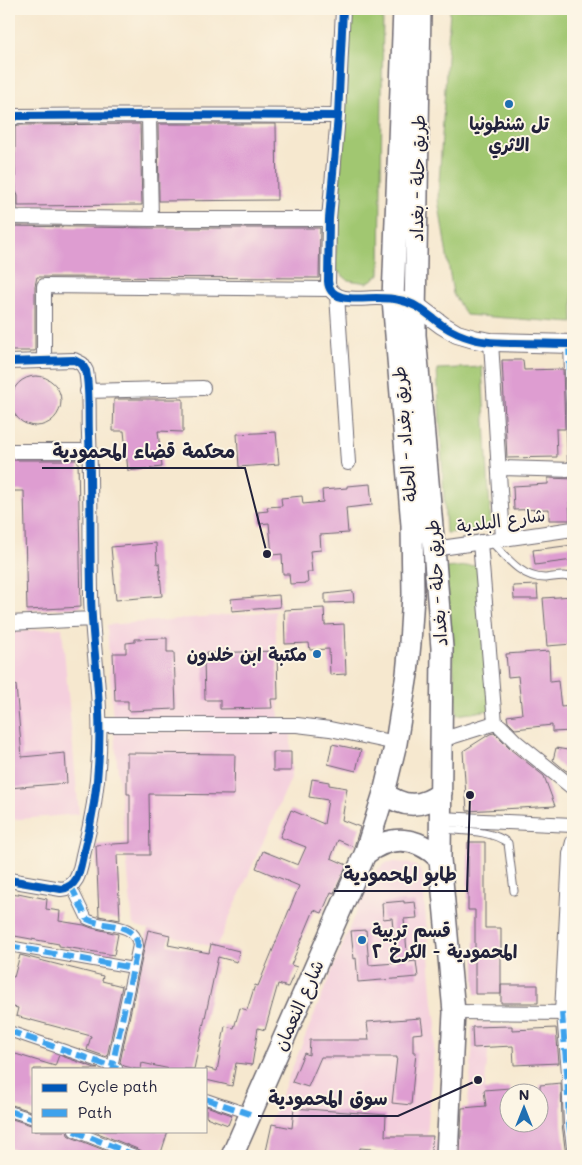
<svg xmlns="http://www.w3.org/2000/svg" width="582" height="1165" font-family="Mali,'Playpen Sans Arabic',sans-serif">
<rect width="100%" height="100%" fill="#fcf5e5"/>
<filter id="ink" filterUnits="userSpaceOnUse"><feTurbulence type="fractalNoise" baseFrequency=".02" numOctaves="2"/><feDisplacementMap in="SourceGraphic" scale="10" xChannelSelector="R" yChannelSelector="G"/><feConvolveMatrix kernelMatrix="1 2 1 2 8 2 1 2 1" color-interpolation-filters="sRGB"/></filter>
<filter id="wash" filterUnits="userSpaceOnUse"><feTurbulence type="fractalNoise" baseFrequency=".0096" numOctaves="4" result="noise"/><feDisplacementMap in="SourceGraphic" scale="20" xChannelSelector="R" yChannelSelector="G"/><feGaussianBlur stdDeviation="1.12" result="paint"/><feColorMatrix in="noise" values="0 0 0 0 0 0 0 0 0 0 0 0 0 0 0 0 0 1.4 0 .05"/><feComposite in="paint" operator="in"/></filter>
<g filter="url(#wash)">
<rect width="100%" height="100%" fill="#f6e8cf"/>
<path fill="#f4cfdd" d="M275 611 279 719 113 722 107 625Z
M62 628 79 814 9 820V632Z
M291 731V778L216 948 133 925 114 732Z
M388 862H398L407 863 416 866 422 873 433 1003 436 1024 427 1136 267 1130 369 880 379 868Z
M475 1021 491 1022 478 1156H426L428 1141 465 1138Z"/>
<path fill="#a1c771" stroke="#627456" d="M350 9H383L380 274 367 283 348 280 335 269Z
M450 9H573V323L466 315 453 294 438 199Z
M482 367 491 530 446 533 437 369Z
M478 565 491 710 457 715 446 568Z"/>
<g id="blocks">
<path fill="#de9dd1" d="M140 124 142 205 18 206V196L16 191 15 164V127L18 125Z
M158 124H276L277 200 159 201Z
M9 226 151 228H320L319 278 37 277 35 286V351H9Z
M502 360H523L524 370 563 369 565 429H556L557 457 507 458Z
M11 401a25 25 0 1 1 50 0a25 25 0 1 1-50 0Z
M114 399H183V432L158 431 162 467 128 471 124 431H113Z
M276 432 279 464 239 467 237 434Z
M9 460H78L81 607 27 610 24 491H9Z
M548 478 573 479V502H569L570 520H549V509L514 510 513 486 548 484Z
M370 484 372 505 346 508 348 533 320 535 321 550 310 551 312 572H307L308 583 290 584 289 574H283L282 554 272 555 269 523 259 524 258 512 268 511 267 507 282 506 281 498 302 496 303 504 323 502 322 490 347 488V486Z
M156 543 157 564 159 563 162 596 116 600 111 547Z
M573 545V560L535 565 533 550Z
M537 585 538 599H514L513 586Z
M353 591 354 602 325 603V594Z
M279 595 280 607 232 611 231 599Z
M573 596V644L547 646 543 598Z
M324 608 325 625 344 624 346 674 330 675 329 649 310 650 309 643 285 644 284 610Z
M167 638V652H174L176 709 128 711V701H115L113 653H126V643L135 642V639Z
M277 651 278 699H271L272 708 220 709V700H205L204 659H207L206 653Z
M549 651 550 682 558 681 561 707 573 706V731L552 732V725L515 729 508 722 507 716 522 714 518 676 508 677 506 654Z
M9 685H16L22 757 65 753 67 783 9 788Z
M494 733 510 749 544 776 555 806 467 811 463 751 490 734Z
M332 744 361 750 356 771 328 764Z
M556 748 573 751V774L565 770 553 760Z
M273 752H291V771H273Z
M127 753 235 754 234 795 149 794 150 855H117L120 920 99 916 96 845 130 843V794H127Z
M312 779 329 782V785L347 788 342 820 360 827 354 847 338 840 331 858 347 865 334 893 331 892 322 913 314 910 291 965 297 967 288 987 278 984 265 1030 258 1028 252 1065 236 1063 232 1086 206 1080V1068L217 1071 225 1026 234 1028 240 1008 247 1010 255 985 258 986 299 886 256 868 263 851 298 865 306 847 280 837 291 810 324 824 328 800 309 797Z
M468 842H485V928H501V994H475V910H468Z
M18 893 47 899 46 909 60 911 59 921 84 925 92 928 118 934 114 955 59 946V944L9 935V894L18 895Z
M404 901V903L415 902 417 918 404 919 408 962 416 961 418 977 358 982 356 958 354 959 351 931 366 930 369 965 396 963 392 918 383 919 382 903Z
M148 930 170 935 168 945 209 953 211 944 239 951 237 962 218 957 194 1069H170L142 1063 141 1069H136L124 1066 120 1062Z
M20 955 103 976 102 981 122 986 107 1057 87 1050 91 1036 16 1016 18 1008 9 1006V976L14 977Z
M501 985H538V1003H501Z
M421 1018 423 1033 413 1034V1052H416L411 1105 392 1103 397 1057H321L308 1087 292 1082 304 1053 309 1055 310 1040H369L367 1022Z
M512 1026V1030L556 1028 559 1063 514 1065 513 1046 473 1048 472 1027Z
M9 1052 55 1066 59 1055 98 1069H34V1112L9 1104Z
M561 1083 562 1124 566 1156H460L462 1108 486 1106 484 1090 510 1088V1122H540V1085Z
M206 1106 232 1115 228 1125 206 1117Z
M294 1108 386 1115 385 1136H433L430 1156H396L397 1151 360 1148 359 1156H265L272 1124 292 1128Z
M9 1118 34 1126V1131H67L68 1135 71 1137 119 1156H20L18 1155 14 1150 9 1148Z
M93 1131H168L160 1156H144L143 1152 140 1150Z"/>
</g>
</g>
<g filter="url(#ink)">
<use href="#blocks" fill-opacity="0" stroke="#6c676f" stroke-width="1"/>
<g fill="none" stroke-linecap="round" stroke-linejoin="round">
<defs>
<path id="service" d="M491 541C506 557 522 579 546 578 556 577 564 574 573 578
M443 829C464 831 491 830 508 843L514 891"/>
<path id="pedestrian" d="M569 344 573 463
M71 886 87 919C103 928 135 921 138 945L112 1067
M9 946 133 968
M562 1013 567 1073 569 1124 573 1154
M9 1031 117 1068
M206 1099 250 1114
M9 1111 34 1119
M74 1131 137 1156
M9 1155 11 1156"/>
<path id="minor" d="M343 9 338 116 329 219 328 285C335 304 361 298 377 298 382 298 388 298 393 299
M149 115 151 219
M9 121 13 118 17 116 149 115 338 116
M9 196 10 217
M9 217 151 219H329
M337 295 348 463
M491 342 503 539
M44 360V286L330 289
M9 362 74 360 82 364 86 371C90 392 88 414 89 435 91 487 90 539 91 591 91 631 98 671 99 712 101 759 96 806 84 851 80 866 80 887 61 889L9 880
M87 391 203 388
M9 451H89
M499 468 573 470
M480 542 495 723 500 726 516 742 573 788
M434 549 573 529
M9 623 92 619
M100 725H297L330 729 396 743
M441 740 495 723
M440 819 573 825
M454 1012 573 1013
M562 1013 570 854 573 842"/>
<path id="tertiary" d="M393 299 408 302 414 304 442 325 457 334 474 339 491 342 573 344"/>
<path id="primary" d="M420 9 415 317V335L434 549 442 648 440 859 454 1012 447 1156
M384 793C403 808 422 808 441 793
M365 854C391 834 417 836 440 859
M232 1156 365 854 384 793 396 743 407 674 410 643 413 595 412 525 393 299 404 9"/>
</defs>
<use href="#service" stroke="#6c676f" stroke-width="9"/>
<use href="#pedestrian" stroke="#6c676f" stroke-width="12"/>
<use href="#minor" stroke="#6c676f" stroke-width="16"/>
<use href="#tertiary" stroke="#6c676f" stroke-width="20"/>
<use href="#primary" stroke="#6c676f" stroke-width="24"/>
<use href="#service" stroke="#fff" stroke-width="7"/>
<use href="#pedestrian" stroke="#fff" stroke-width="10"/>
<use href="#minor" stroke="#fff" stroke-width="14"/>
<use href="#tertiary" stroke="#fff" stroke-width="18"/>
<use href="#primary" stroke="#fff" stroke-width="21"/>
<path stroke="#3ea2ec" stroke-width="6" stroke-dasharray="12 6" stroke-linecap="butt" d="M569 344 573 463
M71 886 87 919C103 928 135 921 138 945L112 1067
M9 946 133 968
M562 1013 567 1073 569 1124 573 1154
M9 1031 118 1069
M206 1099 250 1114
M9 1111 34 1119
M74 1131 137 1156
M9 1155 11 1156"/>
<defs>
<path id="cycleway" d="M343 9 338 116 329 219 328 281C329 304 361 298 376 298 384 298 392 298 399 300 417 303 428 315 442 325 451 331 462 336 473 339 487 343 501 343 515 343 535 343 554 344 573 344
M9 121 13 118 17 116 149 115 338 116
M9 362 74 360 82 364 86 371C90 392 88 414 89 435 91 487 90 539 91 591 91 631 98 671 99 712 101 759 96 806 84 851 80 866 80 887 61 889L9 880"/>
</defs>
<use href="#cycleway" stroke="#fcf5e5" stroke-width="11"/>
<use href="#cycleway" stroke="#0057b8" stroke-width="8"/>
</g>
</g>
<g fill="#1f6fb2" stroke="#fcf5e5" stroke-width="2">
<circle cx="509" cy="104" r="5"/>
<circle cx="317" cy="654" r="5"/>
<circle cx="362" cy="940" r="5"/>
</g>
<g text-anchor="middle" dominant-baseline="central" stroke-width="4" stroke-linejoin="round" paint-order="stroke">
<g font-size="18" font-weight="bold" fill="#22223b" stroke="#fcf5e5">
<text x="509" y="123">تل شنطونيا<tspan x="509" dy="21">الاثري</tspan></text>
<text x="307" y="654" text-anchor="end">مكتبة ابن خلدون</text>
<text x="372" y="930" text-anchor="start">قسم تربية<tspan x="372" dy="21">المحمودية - الكرخ ٢</tspan></text>
</g>
<g font-size="18" fill="#22223b" stroke="#fcf5e5">
<text transform="translate(417 178) rotate(-89)">طريق حلة - بغداد</text>
<text transform="translate(404 434) rotate(-95)">طريق بغداد - الحلة</text>
<text transform="translate(501 520) rotate(-8)">شارع البلدية</text>
<text transform="translate(436 583) rotate(-94)">طريق حلة - بغداد</text>
<text transform="translate(298 1005) rotate(-66)">شارع النعمان</text>
</g>
</g>
<path fill="none" stroke="#22223b" stroke-width="2" d="M267 554L245 468H42M470 795L467 891H334M478 1080L398 1116H258"/>
<g fill="#22223b" stroke="#fcf5e5" stroke-width="2">
<circle cx="267" cy="554" r="5"/>
<circle cx="470" cy="795" r="5"/>
<circle cx="478" cy="1080" r="5"/>
</g>
<g font-size="19" text-anchor="middle" font-weight="bold" fill="#22223b" stroke="#fcf5e5" stroke-width="4" stroke-linejoin="round" paint-order="stroke">
<text x="144" y="458">محكمة قضاء المحمودية</text>
<text x="400" y="881">طابو المحمودية</text>
<text x="328" y="1105">سوق المحمودية</text>
</g>
<rect width="582" height="1165" fill="none" stroke="#fcf5e5" stroke-width="30"/>
<rect x="32" y="1068" width="175" height="65" fill="#fcf5e5" stroke="#a5a1a1"/>
<rect x="42" y="1084" width="25" height="8" fill="#0057b8" stroke="#a5a1a1"/>
<text x="78" y="1092" font-size="15" fill="#22223b">Cycle path</text>
<rect x="42" y="1109" width="25" height="8" fill="#3ea2ec" stroke="#a5a1a1"/>
<text x="78" y="1118" font-size="15" fill="#22223b">Path</text>
<g transform="translate(524 1108)"><circle r="24" fill="#fcf5e5" stroke="#a5a1a1"/>
<path d="M0-4L9 19L0 12L-9 19Z" fill="#1f6fb2"/>
<text y="-8" font-size="14" font-weight="bold" text-anchor="middle" fill="#22223b">N</text>
</g>
</svg>
